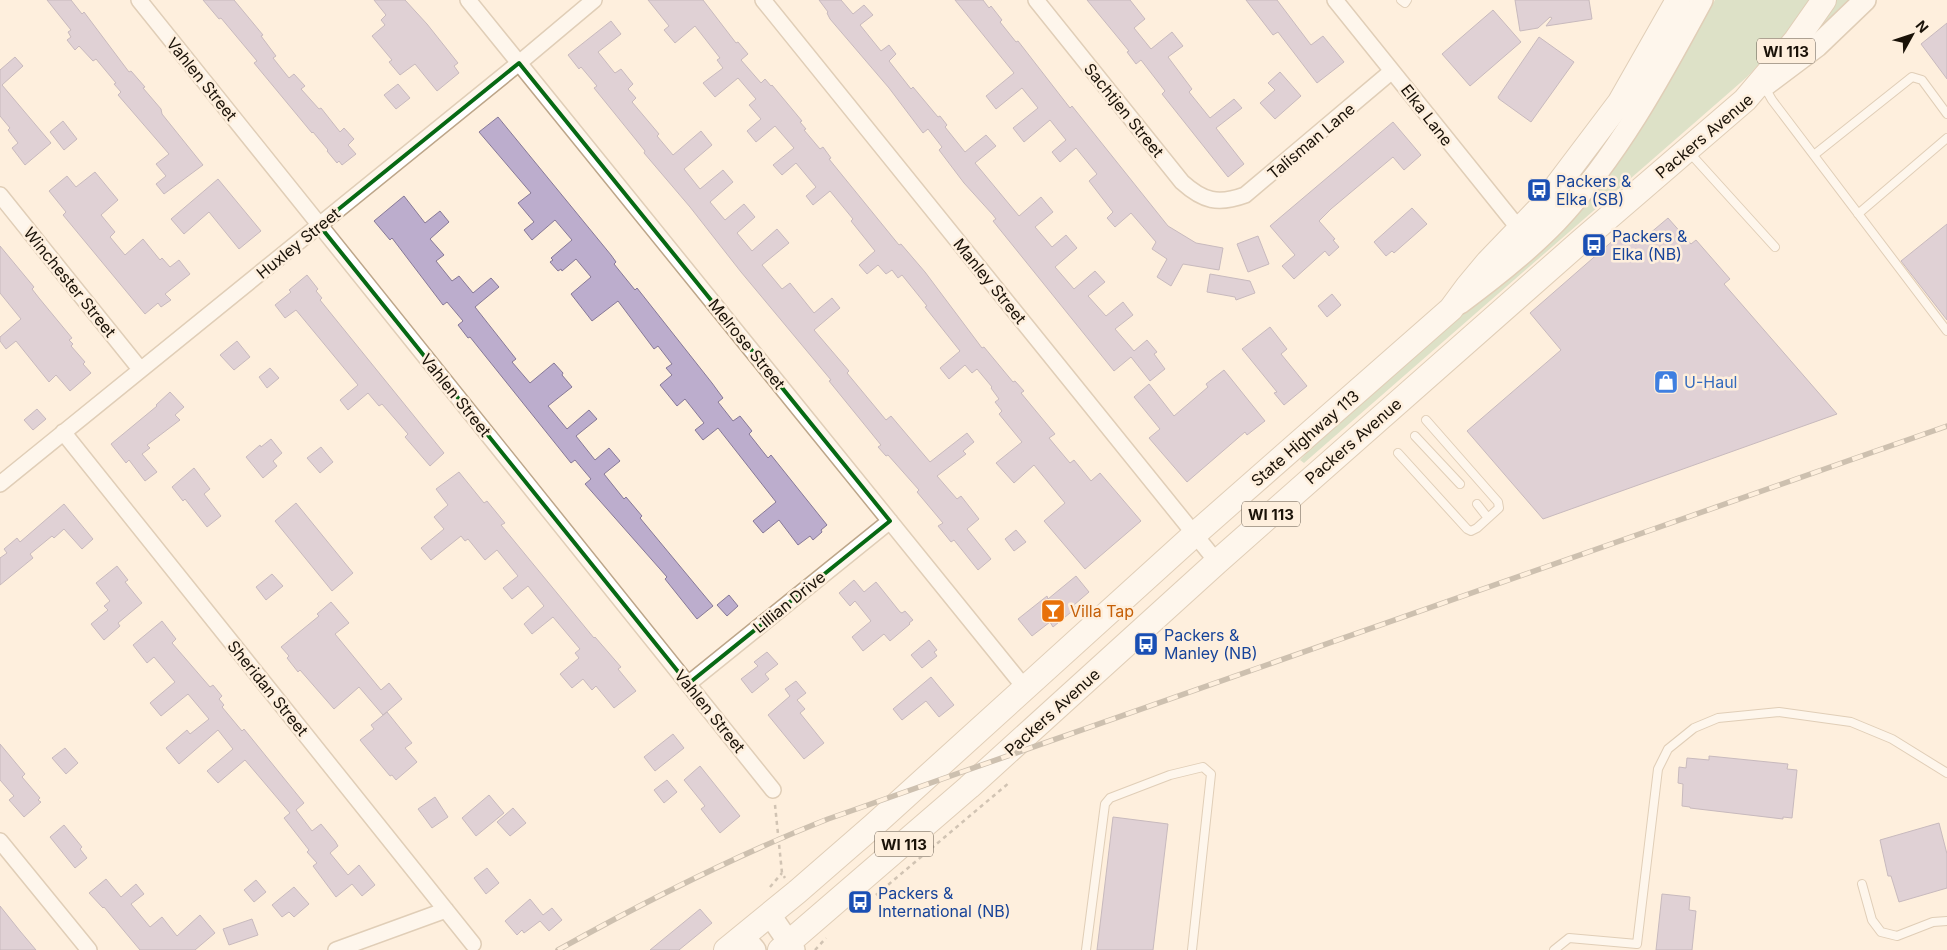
<svg xmlns="http://www.w3.org/2000/svg" width="1947" height="950" font-family="Inter,sans-serif">
<rect width="100%" height="100%" fill="#feefdd"/>
<path fill="#b6d0ae" d="M1715 0H1810L1777 45 1747 77 1304 463 1300 460 1323 435 1514 265 1669 79Z
M1831 0H1855L1808 44Z"/>
<path fill="#bcadcd" stroke="#877997" d="M47 0H71L82 14 84 12 129 72 131 71 145 87 143 88 161 109 162 114 203 165 164 194 156 184 166 176 156 164 169 154 118 95 121 92 114 84 116 83 96 59 93 61 79 46 75 50 67 40 71 37 68 32 71 30Z
M203 0H234L263 35 261 36 276 56 273 58 289 78 294 74 305 86 301 89 319 109 321 108 340 132 344 128 354 139 348 145 356 154 342 165 339 161 337 163 327 151 328 150 313 132 312 133 254 63 257 61 221 18 219 19Z
M374 0H405L427 24 458 63 454 66 459 73 437 91 415 64 400 75 389 62 392 60 372 36 385 25 381 20 386 15Z
M648 0H703L736 43 738 42 748 54 741 60 761 83 765 79 771 86 772 85 802 121 800 122 806 129 804 130 820 149 823 147 831 158 829 159 899 245 901 244 925 272 982 348 984 347 1013 382 1015 381 1024 391 1021 393 1055 434 1049 438 1070 463 1074 460 1091 481 1100 473 1141 521 1085 569 1044 521 1065 503 1034 465 1014 483 996 463 1022 442 999 414 1002 411 995 402 999 399 991 388 992 387 977 369 972 373 965 365 949 379 940 368 960 351 925 307 927 306 902 275 898 278 892 270 886 274 878 265 867 274 859 265 875 251 851 221 853 219 830 191 813 205 806 196 816 187 796 163 782 175 773 165 794 148 775 126 756 142 747 131 761 119 749 105 756 99 738 78 715 97 703 83 723 68 717 60 720 58 695 26 675 43 664 30 669 26Z
M819 0H841L853 14 864 5 873 15 860 25 881 51 889 45 896 54 889 61 911 89 913 87 938 117 940 116 947 125 945 127 965 152 986 135 996 146 975 163 1019 216 1041 197 1053 212 1035 227 1052 247 1066 235 1077 248 1055 267 1074 289 1095 271 1105 282 1088 296 1106 316 1123 302 1133 315 1115 329 1134 351 1147 340 1157 352 1154 354 1165 369 1150 381 1131 357 1114 371 993 221 996 219 993 215 964 183 939 150 942 147 928 129 923 133 889 88 830 19 827 13 828 12Z
M955 0H983L989 8 991 6 1002 20 1000 22 1016 42 1018 41 1070 108 1072 106 1168 226 1196 243 1223 248 1219 270 1183 264 1171 286 1157 277 1167 259 1152 249 1156 242 1131 213 1115 227 1107 218 1113 212 1089 181 1097 174 1076 148 1060 162 1052 152 1066 140 1050 120 1024 142 1013 128 1038 108 1022 88 996 109 986 96 1014 73Z
M1087 0H1130L1145 19 1134 28 1151 49 1172 32 1183 46 1168 57 1192 89 1189 92 1210 118 1234 99 1242 108 1216 128 1244 164 1228 177 1162 94 1165 91 1141 60 1136 64 1127 52 1129 51Z
M1246 0H1277L1311 45 1323 36 1344 62 1317 83 1278 32 1273 35Z
M1515 0H1589L1592 19 1546 26 1552 18 1550 17 1538 28 1520 31Z
M1493 10 1521 42 1470 86 1442 54Z
M611 21 621 34 598 52 614 72 615 73 621 69 633 84 628 89 636 98 632 102 659 134 657 136 673 155 701 131 712 145 684 169 700 189 723 170 733 182 710 202 725 220 744 204 755 217 737 233 752 251 777 229 789 243 762 265 782 289 790 283 814 313 832 298 840 308 814 330 849 371 847 373 886 420 891 416 930 462 967 433 974 442 963 451 966 454 937 476 957 499 961 496 979 519 967 529 991 559 978 570 954 540 951 542 938 526 943 523 917 492 919 490 888 455 886 456 878 447 881 445 829 381 831 380 741 272 690 207 644 153 645 151 594 88 597 86 581 67 579 69 568 55Z
M1947 23V79L1921 44Z
M1539 37 1574 62 1531 122 1499 99 1498 97Z
M15 57 23 66 2 85 51 143 25 165 12 148 18 143 8 130 10 128 0 116V70Z
M1280 72 1301 96 1275 119 1260 103 1275 90 1268 83Z
M398 84 410 98 396 109 384 95Z
M498 117 611 255 616 262 614 264 635 290 637 288 712 383 723 398 718 402 733 421 740 416 752 431 749 434 768 458 771 455 827 525 821 530 822 532 813 540 810 536 798 545 779 520 763 533 753 521 776 502 718 428 703 440 695 430 704 423 685 399 677 406 660 385 672 375 666 368 672 364 658 346 654 349 618 301 592 321 571 294 591 277 576 259 562 271 561 269 558 271 550 262 553 260 551 258 572 240 555 220 532 240 524 230 534 222 518 203 531 193 479 132Z
M63 121 77 139 64 150 50 132Z
M1393 122 1421 155 1404 170 1393 157 1331 209 1319 221 1335 239 1333 240 1339 247 1329 256 1325 251 1294 279 1282 266 1295 255 1270 226Z
M95 172 118 200 101 215 115 232 110 237 125 255 143 239 160 260 162 258 170 267 179 260 190 274 165 294 171 300 161 307 158 303 145 314 63 215 66 212 49 191 67 176 76 187Z
M218 179 261 231 239 249 209 212 184 234 171 219Z
M404 196 425 223 440 211 449 222 430 239 444 255 436 261 452 281 459 276 473 293 491 278 499 287 475 307 516 359 512 362 530 383 554 363 563 373 562 375 572 387 548 406 567 429 589 410 597 419 576 436 595 460 609 448 620 461 604 474 624 499 626 497 642 516 640 518 713 606 697 619 665 579 667 577 585 484 591 479 575 460 571 463 470 337 468 338 458 325 463 321 447 302 443 305 392 238 390 240 374 221Z
M1412 208 1427 224 1394 253 1392 251 1386 256 1374 242Z
M1668 218 1691 244 1696 240 1730 279 1724 284 1837 414 1543 519 1467 431 1561 350 1530 313 1624 231 1636 245Z
M1947 224V320L1901 261Z
M1258 236 1269 264 1248 272 1237 244Z
M0 246 34 287 32 289 39 298 72 338 69 340 73 344 71 346 85 362 83 364 91 373 70 391 56 375 49 382 16 341 6 349 0 341V337L21 319 0 293Z
M1210 274 1250 281 1255 293 1236 300 1235 297 1207 292Z
M307 275 318 289 316 291 322 298 320 300 444 453 430 466 405 437 408 434 382 404 379 406 368 393 348 410 340 400 358 385 296 310 285 318 275 305 291 292 289 290Z
M1332 294 1341 305 1327 317 1318 306Z
M1270 327 1287 349 1281 354 1307 386 1284 405 1274 393 1277 392 1242 349Z
M237 341 250 357 234 370 220 355Z
M270 368 279 378 267 388 259 377Z
M1224 370 1265 421 1247 435 1245 432 1187 482 1149 438 1160 429 1134 397 1149 384 1174 416 1208 387 1206 384Z
M170 392 184 407 175 415 180 420 147 445 150 448 142 454 157 472 145 481 129 460 126 463 111 444 157 406 156 405Z
M37 409 46 419 33 430 24 420Z
M271 439 282 453 273 461 277 466 263 478 246 457 260 445 261 447Z
M321 447 333 462 320 473 307 458Z
M194 468 210 489 204 494 221 516 207 527 185 499 183 501 172 487Z
M459 472 484 503 487 501 505 523 501 525 594 638 595 637 621 667 618 669 636 691 614 708 596 686 592 690 583 679 572 688 560 674 579 658 575 653 580 649 553 617 532 634 524 624 544 606 528 586 512 599 503 588 518 576 497 550 485 560 468 539 465 541 461 536 431 560 421 548 444 529 434 517 448 505 436 489Z
M296 503 353 573 332 591 275 521Z
M64 504 93 539 82 549 64 529 54 538 52 536 30 554 33 558 0 585V558L7 553 4 549 17 538 20 542Z
M1016 530 1026 542 1014 551 1005 539Z
M117 566 128 580 125 582 142 603 118 623 120 626 104 640 91 624 108 610 104 606 110 601 96 583Z
M272 574 283 586 266 600 256 587Z
M1076 576 1089 592 1074 605 1076 608 1053 627 1050 622 1032 636 1018 619 1047 596 1048 599Z
M854 580 864 592 876 582 900 612 902 613 905 611 913 620 909 623 910 624 890 641 884 634 863 651 852 637 871 621 855 601 850 606 839 593Z
M729 595 738 606 727 616 717 605Z
M331 602 349 623 335 634 381 690 389 683 402 699 383 715 359 687 334 709 300 670 298 672 287 658 289 656 281 647 319 616 317 614Z
M162 621 176 639 172 643 210 687 213 685 222 696 219 699 224 705 222 707 242 731 244 729 304 803 296 810 312 831 321 824 335 841 338 846 330 853 348 875 359 865 375 885 362 896 352 884 336 897 313 866 317 863 307 852 309 850 284 818 290 813 245 760 218 783 207 771 233 749 218 730 179 764 166 748 187 730 190 734 209 719 188 694 161 716 150 703 175 682 154 657 147 663 133 645Z
M929 640 937 650 934 652 937 656 922 668 911 655Z
M767 652 778 664 765 674 769 679 752 693 741 679 758 666 754 662Z
M931 677 954 705 939 717 926 701 902 720 893 709Z
M796 681 806 693 797 700 805 709 800 713 824 743 804 759 768 715 790 696 785 689Z
M387 712 412 743 405 748 417 762 396 780 392 775 390 776 360 740 374 729 371 725Z
M673 734 684 748 655 771 644 757Z
M0 744 25 774 22 777 40 798 38 800 41 802 24 817 9 800 14 796 0 780Z
M65 748 78 763 66 774 52 758Z
M1709 756 1788 764 1787 769 1797 770 1792 818 1783 817V819L1690 808V807L1682 806 1683 784 1678 783 1679 767 1686 768 1687 758 1709 760Z
M700 766 740 816 720 833 701 809 705 806 684 780Z
M667 780 677 792 664 803 654 790Z
M489 795 504 813 476 836 462 818Z
M435 797 448 817 432 828 418 809Z
M513 808 526 823 510 836 497 822Z
M1113 817 1168 824 1153 950H1097Z
M1939 823 1947 854V888L1899 902 1891 876H1888L1880 840Z
M64 825 82 847 80 849 87 858 75 868 50 837Z
M487 868 499 883 486 894 474 878Z
M106 879 121 897 136 884 144 894 131 904 150 927 162 917 177 936 200 915 215 933 195 950H140L104 907 103 908 89 893Z
M256 880 266 892 254 902 244 890Z
M294 887 309 904 294 917 289 912 282 917 272 905Z
M1662 894 1690 897 1689 910 1696 911 1692 950H1656Z
M530 899 543 915 552 908 562 920 549 931 540 921 524 933 522 930 517 935 505 921Z
M0 906 20 931 36 950H0Z
M700 909 712 923 679 950H650Z
M252 919 258 935 229 945 223 929Z"/>
<g fill="none" stroke-linecap="round" stroke-linejoin="round">
<defs>
<path id="lane" d="M1401 0 1405 3 1407 0
M1764 86 1772 100 1947 331
M1688 151 1775 247
M1814 155 1912 77 1922 80 1947 114
M1858 214 1947 138
M1415 436 1460 484
M1398 453 1467 529 1471 531 1477 528 1499 508 1498 502 1426 420
M1477 504 1488 518
M1862 884 1872 920 1881 932 1897 936 1933 922 1947 921
M1086 950 1105 804 1110 798 1170 775 1203 767 1211 774 1192 950
M1554 950 1569 938 1637 944 1658 769 1668 749 1694 728 1718 718 1779 712 1851 722 1892 739 1947 773"/>
<path id="street" d="M139 0 773 790
M468 0 1025 688
M763 0 1217 562
M1036 0 1182 182C1203 201 1218 205 1245 195L1392 71
M1335 0 1520 230
M0 195 140 369
M63 432 473 944
M0 484 519 63 594 0
M688 684 890 521
M0 841 89 950
M336 950 446 910"/>
<path id="secondary" d="M1765 85 1817 46 1865 0
M1460 303C1494 278 1527 252 1556 222 1617 157 1660 78 1702 0
M770 915 794 950
M743 936 755 950"/>
<path id="primary" d="M726 950 797 892 874 825 1195 534 1451 309 1468 286 1488 262 1540 208 1620 102 1678 0
M780 950 969 787 1217 562 1580 242 1745 100 1796 40 1824 0"/>
</defs>
<use href="#lane" stroke="#bda68a" stroke-width="10"/>
<use href="#street" stroke="#bda68a" stroke-width="18"/>
<use href="#secondary" stroke="#bda68a" stroke-width="24"/>
<use href="#primary" stroke="#bda68a" stroke-width="26"/>
<path stroke="#9b8f80" stroke-width="2.5" stroke-dasharray="4 4" stroke-linecap="butt" d="M775 805 782 873 785 878
M770 887 782 873
M876 895 1010 782
M815 950 826 938"/>
<use href="#lane" stroke="#fff" stroke-width="8"/>
<use href="#street" stroke="#fff" stroke-width="15"/>
<use href="#secondary" stroke="#fff" stroke-width="21"/>
<use href="#primary" stroke="#fff" stroke-width="24"/>
<defs>
<path id="rail" d="M558 950C646 901 734 856 828 819L1947 426"/>
</defs>
<use href="#rail" stroke="#938779" stroke-width="5.5"/>
<use href="#rail" stroke="#feefdd" stroke-width="4" stroke-dasharray="11" stroke-linecap="butt"/>
</g>
<path d="M0 0H1947V950H0ZM519 63 890 521 688 684 319 225Z" fill="#feefdd" fill-opacity=".55" fill-rule="evenodd"/>
<path fill="none" stroke="#076914" stroke-width="4" stroke-linejoin="round" d="M519 63 890 521 688 684 319 225Z"/>
<defs>
<symbol id="bus-square" viewBox="-11 -11 22 22"><rect x="-9" y="-9" width="18" height="18" rx="4" fill="#1a4fb4" stroke="#feefdd"/><path d="M-5-6H5V4H4V6H2V4H-2V6H-4V4H-5ZM-3.5-4V0h7V-4ZM-3.5 1.2v1.5H-2V1.2ZM2 1.2v1.5H3.5V1.2Z" fill="#fff"/></symbol>
<symbol id="shop-square" viewBox="-11 -11 22 22"><rect x="-9" y="-9" width="18" height="18" rx="4" fill="#3f7fe0" stroke="#feefdd"/><path d="M-5-2.5h2.3a2.7 3.5 0 0 1 5.4 0H5L5.5 6h-11ZM-1.5-2.5h3a1.5 2.3 0 0 0-3 0Z" fill="#fff"/></symbol>
<symbol id="bar-square" viewBox="-11 -11 22 22"><rect x="-9" y="-9" width="18" height="18" rx="4" fill="#e8710a" stroke="#feefdd"/><path d="M-6-5H6L.8 .8V4.5H3.5V6h-7V4.5H-.8V.8Z" fill="#fff"/></symbol>
</defs>
<g fill-rule="evenodd">
<use href="#bus-square" x="1525" y="176" width="28" height="28"/>
<use href="#bus-square" x="1580" y="231" width="28" height="28"/>
<use href="#shop-square" x="1652" y="368" width="28" height="28"/>
<use href="#bar-square" x="1039" y="597" width="28" height="28"/>
<use href="#bus-square" x="1132" y="630" width="28" height="28"/>
<use href="#bus-square" x="846" y="888" width="28" height="28"/>
</g>
<g text-anchor="middle" dominant-baseline="central" stroke-width="5" stroke-linejoin="round" paint-order="stroke">
<g fill="#feefdd" stroke="#5e5448" stroke-width="1">
<rect x="1757" y="38.5" width="58" height="25" rx="4"/>
<rect x="1242" y="501.5" width="58" height="25" rx="4"/>
<rect x="875" y="831.5" width="58" height="25" rx="4"/>
</g>
<g font-size="15" font-weight="bold" fill="#1a1208">
<text x="1786" y="51">WI 113</text>
<text x="1271" y="514">WI 113</text>
<text x="904" y="844">WI 113</text>
</g>
<g font-size="16" fill="#1a1208" stroke="#feefdd">
<text transform="translate(202 79) rotate(51)">Vahlen Street</text>
<text transform="translate(1124 110) rotate(51)">Sachtjen Street</text>
<text transform="translate(1427 115) rotate(52)">Elka Lane</text>
<text transform="translate(1704 136) rotate(-40)">Packers Avenue</text>
<text transform="translate(1311 141) rotate(-40)">Talisman Lane</text>
<text transform="translate(298 243) rotate(-39)">Huxley Street</text>
<text transform="translate(990 281) rotate(51)">Manley Street</text>
<text transform="translate(70 282) rotate(51)">Winchester Street</text>
<text transform="translate(747 344) rotate(51)">Melrose Street</text>
<text transform="translate(456 395) rotate(51)">Vahlen Street</text>
<text transform="translate(1305 438) rotate(-41)">State Highway 113</text>
<text transform="translate(1353 441) rotate(-41)">Packers Avenue</text>
<text transform="translate(789 602) rotate(-39)">Lillian Drive</text>
<text transform="translate(268 688) rotate(51)">Sheridan Street</text>
<text transform="translate(710 711) rotate(51)">Vahlen Street</text>
<text transform="translate(1052 712) rotate(-42)">Packers Avenue</text>
</g>
<g font-size="16" fill="#164399" stroke="#feefdd" text-anchor="start">
<text x="1556" y="181">Packers &amp;<tspan x="1556" dy="18">Elka (SB)</tspan></text>
<text x="1612" y="236">Packers &amp;<tspan x="1612" dy="18">Elka (NB)</tspan></text>
<text x="1164" y="635">Packers &amp;<tspan x="1164" dy="18">Manley (NB)</tspan></text>
<text x="878" y="893">Packers &amp;<tspan x="878" dy="18">International (NB)</tspan></text>
</g>
<g font-size="16" fill="#366cbe" stroke="#feefdd" text-anchor="start">
<text x="1684" y="382">U-Haul</text>
</g>
<g font-size="16" fill="#c56008" stroke="#feefdd" text-anchor="start">
<text x="1070" y="611">Villa Tap</text>
</g>
</g>
<g transform="translate(1912 35) rotate(50)" stroke="#feefdd" stroke-width="4" paint-order="stroke">
<path d="M0-4L9 19L0 12L-9 19Z" fill="#1a1208"/>
<text y="-8" font-size="14" font-weight="bold" text-anchor="middle" fill="#1a1208">N</text>
</g>
</svg>
